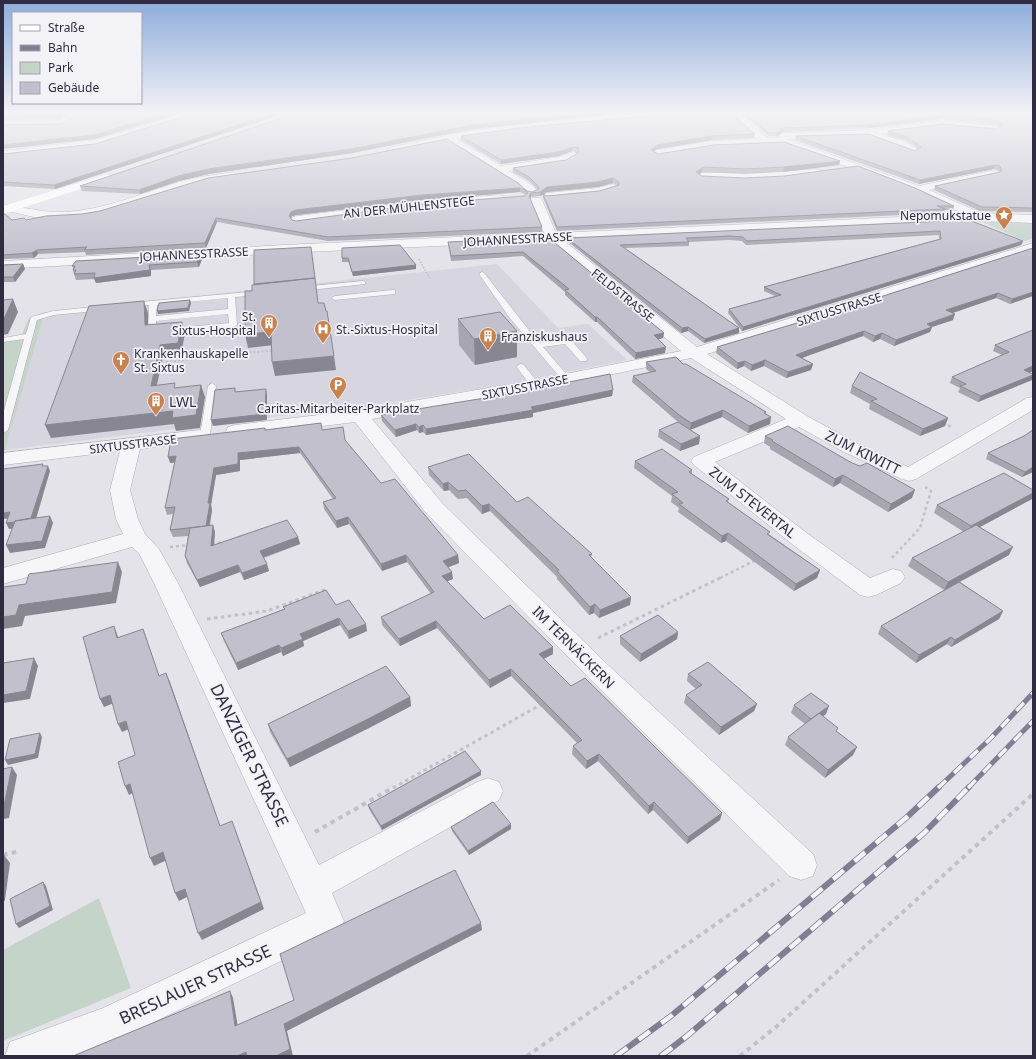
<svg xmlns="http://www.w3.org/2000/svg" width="1036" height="1059" font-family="'Noto Sans',sans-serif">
<rect width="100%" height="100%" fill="#e4e3ea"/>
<path fill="#d7d5df" d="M497 264 558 328 588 324 627 360 498 386 386 403 5 450 45 312Z"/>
<path fill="#c4d4c9" d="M980 221 1033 223V238L1025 241Z
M45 312 5 450 3 451V339L21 336 29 318Z
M99 898 131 988 3 1041V950Z"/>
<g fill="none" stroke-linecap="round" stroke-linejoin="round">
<defs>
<path id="lane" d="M482 272 484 273 539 343 570 339 586 357 587 359 586 361H580L565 344 543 347 569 377 570 379 569 381H563L509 317 479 274Z
M363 281 365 282V284L301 291 297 289 301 287Z
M392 290H395V294L335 300 331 298 335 296Z
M260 291H263V295L235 297 237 325 233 327 152 335 148 333 149 305 130 307 126 305 130 303ZM228 298V309L156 316 157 305ZM228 314 229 323 156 330V321Z
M103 306H106V310L54 315 37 320 8 430 3 433V414L24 339 3 342V338L26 334 31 317 53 311Z
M521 364 524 365 538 383 539 385 538 387H532L518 369 517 367 518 365Z
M212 383 216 386 210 435 205 438 200 435 208 386Z"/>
<path id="street" d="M73 112H103L99 115 78 116 62 126 3 127V121L60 120Z
M179 112H187L188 116 187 118 96 146 3 157V151L95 140 179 115Z
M469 112H477L479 116 475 119 472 118Z
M654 112H757L753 115H741L768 138H780L778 136 783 133 868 130 942 120 998 126 1000 128 995 131 942 126 880 134C892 138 909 141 918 151L913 154 868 136 787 139 919 186 994 170 998 171 999 173 998 175 929 190 981 213 1033 215V223L981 221 563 240 697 347 1033 243V251L825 318 707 354 807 416 858 444 908 467 1027 398 1033 397V410L916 479 909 481 902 479 844 452 799 427 715 462 808 534 870 578 893 569 901 571 905 577 901 583 876 595 868 597 860 595 792 544 694 465 691 461 694 457 786 419 691 358 535 390 372 419 443 504 608 665 813 854 817 865 813 876 801 880 789 876 590 679 427 514 355 422 235 437 228 435 226 431 228 427 235 425 360 410 535 380 681 351 549 241 284 253 3 269V261L284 245 544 233 530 200 532 198H540L542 200 556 233 964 214 914 191 784 144 712 147 657 156 652 153 657 150 712 141 758 139 731 115 648 118 473 136 457 139 501 166 559 157 573 152 577 153 578 155C568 167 525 168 509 171 519 177 530 182 538 192L532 195 528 194 519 186 448 141 392 153 387 150 392 147 473 130 588 117Z
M817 169 821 170 822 172 821 174 774 179H702L697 176 702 173H760Z
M233 172 238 175 237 177 185 187 125 208 93 216 63 220 38 218 3 210V204C23 207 43 213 64 212 104 210 140 194 179 182 196 177 215 175 233 172Z
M613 184 618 187 617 189 598 194 547 199 541 196 547 193 598 188Z
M499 195 503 196 505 198 503 200 422 207 297 224 293 223 291 220 293 217 297 216 422 201Z
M200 430 207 432 209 436 207 440 140 449 130 490 138 519 145 534 159 549 178 583 319 865 477 782 488 778 499 782 503 791 499 800 332 893 344 921 339 933 123 1037 76 1056H5L10 1042 103 1008 306 913 154 583 139 553 132 547 3 584V568L123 534 116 519 110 490 120 451 3 465V453Z"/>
</defs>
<use href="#lane" stroke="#aeacb7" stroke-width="1"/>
<use href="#street" stroke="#aeacb7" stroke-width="1"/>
<path stroke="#c3c0c8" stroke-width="1" stroke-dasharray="1.5 1.5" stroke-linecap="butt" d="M169 150 183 152"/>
<path stroke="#c3c0c8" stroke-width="1.5" stroke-dasharray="1.5 1.5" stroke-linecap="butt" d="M419 259 430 279"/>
<path stroke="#c3c0c8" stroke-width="2" stroke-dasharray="2 2" stroke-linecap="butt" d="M166 362 275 350"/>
<path stroke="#c3c0c8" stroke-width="2.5" stroke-dasharray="3 3" stroke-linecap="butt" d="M943 422 953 428
M212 543 227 542
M170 547 189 545
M892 558 920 528 931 491 925 487
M720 578 756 560"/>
<path stroke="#c3c0c8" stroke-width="3" stroke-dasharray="3.5 3.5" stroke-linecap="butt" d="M207 619 267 611 327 589
M598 638 722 577
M393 788 542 704"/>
<path stroke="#c3c0c8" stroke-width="4" stroke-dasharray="4.5 4.5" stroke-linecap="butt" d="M315 832 394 787
M3 855 20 851
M527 1056 779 880
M740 1056 776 1027 1033 794"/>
<use href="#lane" fill="#f6f5f8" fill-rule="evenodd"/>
<use href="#street" fill="#f6f5f8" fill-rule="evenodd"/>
<path fill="#fff" fill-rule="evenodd" d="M108 174 113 177 112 179 3 214V206Z"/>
<defs>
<path id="rail-far1" d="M938 788 991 738 1033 693
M968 788 1033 721"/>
<path id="rail" d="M616 1056 671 1016 907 817 939 787
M661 1056 687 1036 924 833 969 787"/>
</defs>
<use href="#rail-far1" stroke="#817d93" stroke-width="5"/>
<use href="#rail" stroke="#817d93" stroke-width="6"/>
<use href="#rail-far1" stroke="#f3f2f7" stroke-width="3.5" stroke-dasharray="11" stroke-linecap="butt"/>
<use href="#rail" stroke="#f3f2f7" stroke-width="4.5" stroke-dasharray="14" stroke-linecap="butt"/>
</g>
<path fill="#a7a5b0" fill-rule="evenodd" d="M3 112H70L60 119 3 120Z
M289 112 55 189 3 186V154L95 144Z
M478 112H628L473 129 352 153 209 174 179 181 140 194 82 191 80 186 471 116 476 117 479 114Z
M1017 112 1033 117V212L980 211 934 190 935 186 1000 172 998 170 994 169 919 184 795 140 796 136 915 151 918 149 915 146 906 141 887 135 888 131 996 129 999 127 995 124 942 119 868 128 783 132 777 136H769L745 116 746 113H754Z
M755 134 754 138 712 140 657 149 654 151 658 154 839 165 783 172 744 174 702 172 699 174 702 176 954 206 953 210H945L944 213 557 231 543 198V194L540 196 531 197 530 199 542 227V232L328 241 217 222 206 248 86 255 85 252 38 254 34 258 3 259V214L12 220H26L82 214 100 211 352 158 447 139 527 191 532 192 538 190 529 181 513 172V168L566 160 578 153 572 151 559 156 501 164 461 140V136ZM613 183 618 186 599 191 547 196 543 194 547 192 598 187ZM520 192 526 195 524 196 296 221 292 220 291 219 292 216 297 215 422 200Z
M969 220 1023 241 1021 245 742 331 728 313 729 309 775 296 764 291V287L939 239V235L746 245 742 241 729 240 689 242V246L625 248 739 328V333L704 343 688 331 681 333 567 241V238Z
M549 238 664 333 663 338 658 339 665 353 635 359 597 322H595L565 295V292L523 256 451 261 449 247 448 242Z
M342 248 416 265V269L353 276 349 262H342Z
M1033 248 1010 304 996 298 952 313 953 320 932 327 930 332 894 346 880 339 873 342 863 336 802 358 813 364 811 370 786 378 764 366 751 371 744 366 737 369 716 353 717 347 827 314Z
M202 259 199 267 151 270V276L96 283 94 279 76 280 74 274 73 270 74 269 72 266Z
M23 264 25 269 15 282H3V265Z
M458 319 517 331V357L475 365 459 345Z
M1033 330V371L1030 372 1032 380 978 402 958 392 960 388 950 383 952 377 1002 355 993 351 995 345Z
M646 362 683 364 766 412V414L770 424 748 433 722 417 690 430 700 436 699 444 680 451 658 437 659 430 678 422 632 382 633 376 650 372 646 369Z
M852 386 948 418 945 426 920 436 869 409 870 404 850 393Z
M613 390 612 396 533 413V417L426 435 423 432 419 433 417 430 396 437 382 421 381 415Z
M265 428V430H322L345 440 381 483 458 555 459 563 448 567 453 579 447 581 484 619 553 647V654L544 659 571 686 722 813 720 820 687 844 653 810 648 814 598 761 586 769 572 754 573 746 577 743 511 676 490 688 437 628 400 646 382 625 381 617 431 594 407 562 382 571 349 524 337 528 324 509 323 502 333 499 300 453 240 460V471L216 475 211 505 212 510 210 526 215 532 214 545 298 537 300 544 264 558 269 571 244 580 240 572 200 587 187 563 185 556 188 536 173 537 170 530 173 514 167 515 165 508 175 463H170Z
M1033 429V472L1022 477 986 459 988 453 1024 436 1032 430Z
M765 436 912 498 888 512 840 483 833 487 770 449V447L764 443Z
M635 461 692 470V474L729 499 728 502 770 535 820 570 817 578 794 591 726 541 721 543 678 512 679 508 671 502 672 496 634 468Z
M428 467 517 502 592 554 591 557 631 597 630 605 599 618 594 613 589 615 557 579V577L490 511 482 514 467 498 458 499 449 490 444 491 429 475Z
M1033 490V497L1032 499 980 527 1009 555 960 582 1003 611 999 619 951 647 947 644 916 663 878 634 881 626 944 590 908 566 912 558 964 532 934 513 937 505Z
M336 605 367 631 349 639 340 625 303 641 304 646 283 656 281 652 238 670 224 641 221 633 284 609 283 607Z
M678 632 677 639 640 662 620 644V636Z
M688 674 757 704 754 711 719 735 684 703 686 695 696 689 687 681Z
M410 697 411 706 369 728 290 767 270 732 268 724Z
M794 705 826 714 823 716 837 732 857 747 853 755 825 778 785 745 788 737 805 724 791 713Z
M481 771V775L382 830 369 809 368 805Z
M511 824V829L469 855 452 831 451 827Z"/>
<path fill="#888690" d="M63 112H70L60 119 58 115Z
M170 112H178V114L95 139 3 149V145Z
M278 112H289L55 189 54 185Z
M595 112H628L473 129 352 153 209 174 179 181 140 194 139 190 178 176 208 169 473 125Z
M943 115 942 119 868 128 869 125Z
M784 128 783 132 777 136V133Z
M712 136V140L657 149 651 154V150L657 145Z
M573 147 572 151 559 156 501 164V160Z
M840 161 839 165 783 172 784 167Z
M995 165 994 169 919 184 920 180Z
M703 167 702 172 696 177V172Z
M613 178V183L598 187 547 192 540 196V192L547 187Z
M520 188V192L422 200 297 215 292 216 290 221 289 216 291 212 296 210 422 195Z
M531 193V197L529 201V196Z
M216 218 217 222 206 248 205 243Z
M1023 241 1021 245 742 331 743 327Z
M37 250 38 254 34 258 32 253Z
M201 254 202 259 199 267 197 262Z
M23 264 25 269 15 282 13 277Z
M149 265 151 270V276L96 283 94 278Z
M416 265V269L353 276 352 272Z
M315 278 255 290 254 284Z
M1033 292V296L1010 304 1012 299Z
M998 293 996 298 944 316 946 310Z
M13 299 18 312 8 334 3 335V321Z
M190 300 191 303 189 311 158 314 157 311Z
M144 301 148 313V336L145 325Z
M955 314 953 320 932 327 930 332 894 346 896 340 927 324Z
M595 317H597V322H595Z
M182 322 185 333 181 355 163 357 154 398 151 386 160 345Z
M688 327V331L681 333 682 328Z
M739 328V333L704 343 705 339Z
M517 331V357L475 365 474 339Z
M864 331 863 336 807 356 795 361 796 355 809 350Z
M271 332 274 345 248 348 245 334Z
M664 333 663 338 653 341 654 335Z
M882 333 880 339 873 342 875 336Z
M666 347 665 353 635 359 636 353Z
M334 356 336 370 275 376 272 362Z
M765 360 764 366 751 371 752 365Z
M745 361 744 366 737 369 738 363Z
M813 364 811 370 786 378 788 372Z
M1033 366V371L1022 376 1024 370Z
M1033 375V378L1032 380 978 402 981 396Z
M201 385 205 397 200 428 176 431 174 424 51 438 45 425Z
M266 389 267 395V420L213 426 211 420Z
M613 390 612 396 533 413V417L426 435V429Z
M723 410 722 417 690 430 691 423Z
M771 417 770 424 748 433 749 426Z
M948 418 945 426 920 436 923 429Z
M416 424 417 430 396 437 395 430Z
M423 425V432L419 433V427Z
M700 436 699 444 680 451 681 444Z
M299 447 300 453 240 460V471L216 475 211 505 212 510 208 533 206 526 208 503 214 468 238 453Z
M176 456 178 462 170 463 168 457Z
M48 466 50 471 34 526 9 529 6 523Z
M1033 467V472L1022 477 1025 472Z
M843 475 840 483 833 487 835 479Z
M448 482 449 490 444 491 443 484Z
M915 490 912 498 888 512 891 504Z
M1033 493V497L1032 499 967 534 971 526Z
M489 504 490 511 482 514V506Z
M10 512 13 518 3 519V513Z
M50 516 53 523 45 548 10 553 6 545Z
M348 517 349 524 337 528 336 521Z
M213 525 215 532 213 553 211 546Z
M728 533 726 541 721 543 722 536Z
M298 537 300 544 261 558 260 551Z
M1013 547 1009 555 944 590 948 582Z
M406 555 407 562 382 571 381 564Z
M458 555 459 563 444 569 443 561Z
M118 562 122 572 116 603 25 616 22 626 3 629V617L19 605Z
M267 564 269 571 244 580 242 573Z
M238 565 240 572 200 587 197 580Z
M820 570 817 578 794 591 796 584Z
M452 572 453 579 443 583 442 576Z
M631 597 630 605 599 618 600 610Z
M595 604 594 613 589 615 590 607Z
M1003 611 999 619 951 647 955 640Z
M339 618 340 625 303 641 304 646 283 656 281 648 300 634Z
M436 621 437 628 400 646 399 639Z
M366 624 367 631 349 639 348 631Z
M114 626 117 634 121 646 117 638Z
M143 629 146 637 162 684 159 676Z
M678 632 677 639 640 662 641 654Z
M951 637 947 644 916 663 919 655Z
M279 645 281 652 238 670 236 663Z
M553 647V654L539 661V654Z
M34 658 38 666 30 699 3 703V695Z
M511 669V676L490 688 489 680Z
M166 673 170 682 223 834 220 826Z
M110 695 114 703 104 707 100 699Z
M410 697 411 706 369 728 290 767 287 759Z
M757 704 754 711 719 735 721 727Z
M829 706 826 714 809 727 811 719Z
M126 721 129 729 122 732 118 724Z
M40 733 42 737 38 758 8 765 5 760Z
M857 747 853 755 825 778 828 770Z
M599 754 598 761 586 769 587 761Z
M12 767 17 775 9 818 3 819V810Z
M481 771V775L382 830 381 826Z
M130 784 134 792 129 795 125 786Z
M654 802 653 810 648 814 649 806Z
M722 813 720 820 687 844 688 837Z
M232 821 264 909 202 940 198 933Z
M511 824V829L469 855 468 851Z
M163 852 167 860 154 866 150 858Z
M4 855 10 863 5 900 3 903V865Z
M43 882 46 886 53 910 19 928 16 924Z
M185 889 189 896 179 901 175 893Z
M481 923 482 930 287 1031 293 1056H276L284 1024Z
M230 991 233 998 239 1033 235 1026Z
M246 1052 248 1056H237Z"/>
<path fill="#c2c0cd" stroke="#888690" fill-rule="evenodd" d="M3 112H63L58 115 3 116Z
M99 112H170L94 135 3 145V125L61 124 77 114 98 113Z
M189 112H278L54 185 3 182V154L95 144 188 115Z
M300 112H470L471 116 476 117 480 113V112H595L473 125 351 149 208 169 178 176 139 190 80 186Z
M755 112H1017L1033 117V208L982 207 935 186 1000 172 1002 170 1000 166 995 165 920 180 796 136 869 134 915 151 921 147 916 143 907 137 888 131 943 124 996 129 1003 125 996 120 943 115 869 125 784 128 777 133H769L746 113Z
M731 113 755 134 712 136 657 145 651 150 658 154 713 145 784 142 840 161 784 167 745 169 703 167 696 172 702 176 745 178 784 176 858 166 915 188 954 206H937L945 209 557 227 543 194 547 196 599 191 619 185V182L613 178 598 182 547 187 540 192 531 193 529 196 542 227 328 237 216 218 205 243 84 250 87 247 37 250 32 253 3 255V214H5L12 220 24 218 26 220 46 216 82 214 100 211 208 178 352 158 447 139 518 183 527 191 532 192 539 189V187L529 177 513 168 566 160 579 152 578 148 573 147 559 152 501 160 461 136 520 128 635 117ZM520 188 525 190 528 193 524 196 422 204 296 221 292 220 289 216 291 212 296 210 422 195Z
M969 220 1023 241 743 327 729 309 781 295 764 287 941 239 940 231 747 241 743 237 730 236 686 238 689 242 620 245 739 328 705 339 688 327 682 328 567 238Z
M549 238 664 333 654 335 666 347 636 353 597 317H595L565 290 569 289 523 252 451 256 448 242Z
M400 245 416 265 352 272 348 258H342V248Z
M311 247 315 278 254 284V250Z
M1033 248V292L1012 299 998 293 946 310 955 314 927 324 932 327 896 340 882 333 875 336 864 331 809 350 796 355 813 364 788 372 765 360 752 365 745 361 738 363 717 347 827 314Z
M201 254 197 262 149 265 150 270 94 278 95 273 74 274 76 270H73L75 266H72L76 261Z
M23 264 13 277H3V265Z
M315 278 318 303H324L326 311H327L334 356 272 362 271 332 245 334V291H252V285Z
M13 299 3 321V300Z
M190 300 188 308 157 311 159 303Z
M144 301 145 325 182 322 178 343 160 345 151 386 175 383 174 388 201 385 196 415 172 418 173 411 45 425 89 306Z
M500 312 517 331 474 339 458 319Z
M1033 330V366L1024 370 1033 374V375L981 396 960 386 966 384 952 377 1009 352 995 345Z
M676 357 683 364H686L766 412 764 413 771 417 749 426 723 410 691 423 679 415 633 376 656 371 646 362Z
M860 372 948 418 923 429 871 401 877 399 852 386Z
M610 374 613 390 531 407 533 410 426 429 423 425 419 427 416 424 395 430 381 415 497 396Z
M235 388V392L266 389 265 414 211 420 215 390Z
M678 422 700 436 681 444 659 430Z
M321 423 322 430 343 427 345 440 381 483 395 479 458 555 443 561 452 572 442 576 484 619 510 605 553 647 539 654 571 686 585 678 722 813 688 837 654 802 649 806 599 754 587 761 573 746 582 740 511 669 489 680 436 621 399 639 381 617 434 592 406 555 381 564 348 517 336 521 323 502 336 498 299 447 238 453V464L214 468 208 503H210L206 526 170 530 175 507 165 508 176 456 168 457 171 439 265 428V430Z
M788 426 852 463 860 466 867 463 915 490 891 504 843 475 835 479 772 441 773 440 765 436Z
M1033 430V467L1025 472 988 453 1024 436Z
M662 449 692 470 689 472 729 499 726 501 770 532 767 534 820 570 796 584 728 533 722 536 679 504 683 503 672 494 678 492 635 461Z
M469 454 517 502 528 497 592 554 589 555 631 597 600 610 595 604 590 607 557 571 559 570 489 504 482 506 466 490 458 491 448 482 443 484 428 467Z
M43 464 42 466H48L31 518 15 521V522L6 523 10 512 3 513V469Z
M1004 473 1033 490V493L971 526 937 505Z
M50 516 42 541 6 545 15 521Z
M287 520 298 537 260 551 267 564 242 573 238 565 197 580 185 556 190 528 213 525 211 546Z
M976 525 1013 547 948 582 912 558Z
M118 562 112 592 19 605 16 615 3 617V587L26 584 29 574Z
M959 582 1003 611 955 640 951 637 919 655 881 626Z
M326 590 336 605 349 600 366 624 348 631 339 618 300 634 303 639 281 648 279 645 236 663 221 633 285 609 283 607Z
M658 615 678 632 641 654 620 636Z
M114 626 117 638 143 629 159 676 166 673 220 826 232 821 261 902 198 933 185 889 175 893 163 852 150 858 130 784 125 786 118 762 135 755 126 721 118 724 110 695 100 699 83 637Z
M34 658 26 691 3 695V663Z
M708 662 757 704 721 727 686 695 702 685 688 674Z
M386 666 410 697 368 719 287 759 268 724Z
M811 693 829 706 811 719 794 705Z
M819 713 838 728 836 731 857 747 828 770 788 737Z
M40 733 35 754 5 760 10 739Z
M465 751 481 771 381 826 368 805Z
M12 767 3 810V769Z
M493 802 511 824 468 851 451 827Z
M3 855H4L3 865Z
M455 870 481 923 284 1024 290 1049 276 1056H247L246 1052 237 1056H73L230 991 235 1026 294 1000 280 954Z
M43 882 50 906 16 924 10 899Z"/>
<linearGradient id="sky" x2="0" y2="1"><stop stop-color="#8cacdb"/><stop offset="0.43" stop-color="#f3f2f6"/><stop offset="1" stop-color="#f3f2f6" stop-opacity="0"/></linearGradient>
<rect width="1036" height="261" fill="url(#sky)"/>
<defs>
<symbol id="sight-pin" viewBox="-11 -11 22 30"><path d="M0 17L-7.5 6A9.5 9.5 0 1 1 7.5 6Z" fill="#c8824f" stroke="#f3f2f7"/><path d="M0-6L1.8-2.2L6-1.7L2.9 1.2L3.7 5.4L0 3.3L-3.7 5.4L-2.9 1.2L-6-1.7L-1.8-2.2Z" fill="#fff"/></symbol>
<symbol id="building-pin" viewBox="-11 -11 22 30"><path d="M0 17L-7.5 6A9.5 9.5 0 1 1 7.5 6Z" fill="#c8824f" stroke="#f3f2f7"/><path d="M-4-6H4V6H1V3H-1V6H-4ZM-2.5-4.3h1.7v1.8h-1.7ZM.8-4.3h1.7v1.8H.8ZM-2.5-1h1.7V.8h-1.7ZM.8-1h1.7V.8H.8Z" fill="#fff"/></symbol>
<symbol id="hospital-pin" viewBox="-11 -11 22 30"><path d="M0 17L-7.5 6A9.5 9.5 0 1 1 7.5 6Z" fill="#c8824f" stroke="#f3f2f7"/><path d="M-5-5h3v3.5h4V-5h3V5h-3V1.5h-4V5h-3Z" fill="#fff"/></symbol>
<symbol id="church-pin" viewBox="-11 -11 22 30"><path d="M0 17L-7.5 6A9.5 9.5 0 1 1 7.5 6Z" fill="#c8824f" stroke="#f3f2f7"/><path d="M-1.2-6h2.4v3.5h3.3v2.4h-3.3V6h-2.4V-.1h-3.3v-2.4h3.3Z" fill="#fff"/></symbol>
<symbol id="parking-pin" viewBox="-11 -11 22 30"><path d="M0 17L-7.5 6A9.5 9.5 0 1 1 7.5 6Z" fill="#c8824f" stroke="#f3f2f7"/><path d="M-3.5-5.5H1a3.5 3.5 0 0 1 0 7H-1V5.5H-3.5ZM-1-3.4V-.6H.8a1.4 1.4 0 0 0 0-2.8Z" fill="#fff"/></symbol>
</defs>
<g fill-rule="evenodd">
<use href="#sight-pin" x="994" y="205" width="20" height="27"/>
<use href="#building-pin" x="259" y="313" width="20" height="27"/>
<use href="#hospital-pin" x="313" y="319" width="20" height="27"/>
<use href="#building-pin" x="478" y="326" width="20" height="27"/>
<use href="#church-pin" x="111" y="350" width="20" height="27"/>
<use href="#parking-pin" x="328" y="375" width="20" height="27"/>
<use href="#building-pin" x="146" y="391" width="20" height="27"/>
</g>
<g text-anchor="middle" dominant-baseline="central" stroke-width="3.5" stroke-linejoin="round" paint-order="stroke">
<g font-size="12" fill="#302b41" stroke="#f3f2f7">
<text transform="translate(409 207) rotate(-6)">AN DER MÜHLENSTEGE</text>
<text transform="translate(518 239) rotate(-3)">JOHANNESSTRASSE</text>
<text transform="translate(194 254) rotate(-3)">JOHANNESSTRASSE</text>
<text transform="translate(623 295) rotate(39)">FELDSTRASSE</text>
<text transform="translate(839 309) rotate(-17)">SIXTUSSTRASSE</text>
<text transform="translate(525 387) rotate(-11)">SIXTUSSTRASSE</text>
<text transform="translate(133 444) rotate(-7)">SIXTUSSTRASSE</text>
</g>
<g font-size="12" fill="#302b41" stroke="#f3f2f7" text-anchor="start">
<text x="991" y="215" text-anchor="end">Nepomukstatue</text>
<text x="256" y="316" text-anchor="end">St.<tspan x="256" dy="14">Sixtus-Hospital</tspan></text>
<text x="336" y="329">St.-Sixtus-Hospital</text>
<text x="501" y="336">Franziskushaus</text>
<text x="134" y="353">Krankenhauskapelle<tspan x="134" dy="14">St. Sixtus</tspan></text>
<text x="338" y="408" text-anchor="middle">Caritas-Mitarbeiter-Parkplatz</text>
</g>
<g font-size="14" fill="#302b41" stroke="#f3f2f7" text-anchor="start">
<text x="169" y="401">LWL</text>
</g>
<g font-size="14" fill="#302b41" stroke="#f3f2f7">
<text transform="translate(863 452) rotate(26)">ZUM KIWITT</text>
<text transform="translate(753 502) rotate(38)">ZUM STEVERTAL</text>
<text transform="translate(574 647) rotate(45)">IM TERNÄCKERN</text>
</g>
<g font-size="17" fill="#302b41" stroke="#f3f2f7">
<text transform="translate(250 755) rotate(64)">DANZIGER STRASSE</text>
<text transform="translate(195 984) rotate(-25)">BRESLAUER STRASSE</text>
</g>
</g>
<rect width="1036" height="1059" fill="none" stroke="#302b41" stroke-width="8"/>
<rect x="12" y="12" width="130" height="92" fill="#f3f2f7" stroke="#a5a2ae"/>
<rect x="20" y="25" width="20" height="6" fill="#ffffff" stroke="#a5a2ae"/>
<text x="48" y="32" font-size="12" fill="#302b41">Straße</text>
<rect x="20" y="45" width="20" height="6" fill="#817d93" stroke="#a5a2ae"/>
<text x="48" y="52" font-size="12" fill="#302b41">Bahn</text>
<rect x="20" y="62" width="20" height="12" fill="#c4d4c9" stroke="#a5a2ae"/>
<text x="48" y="72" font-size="12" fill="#302b41">Park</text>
<rect x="20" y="82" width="20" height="12" fill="#c2c0cd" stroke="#a5a2ae"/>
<text x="48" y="92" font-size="12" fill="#302b41">Gebäude</text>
</svg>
